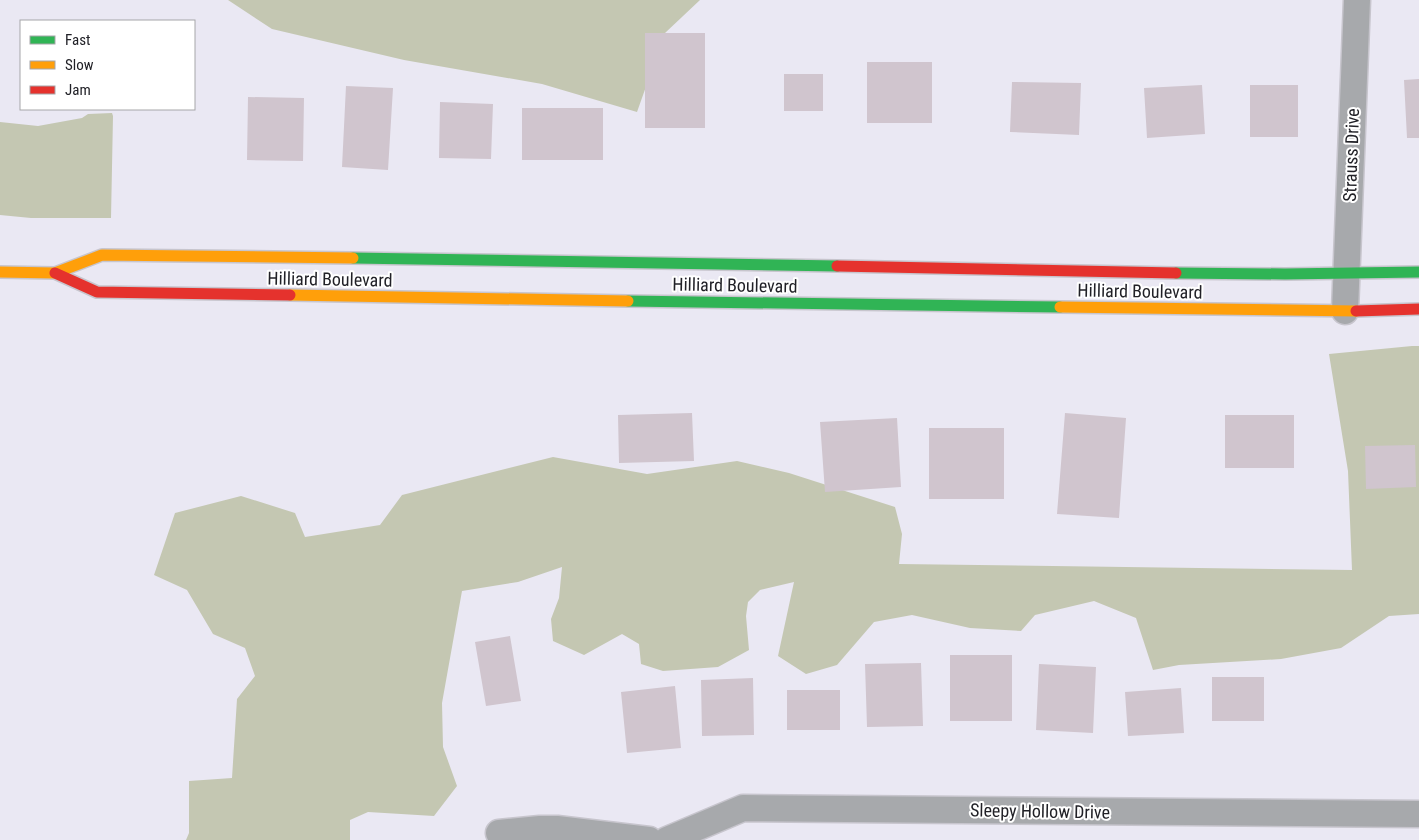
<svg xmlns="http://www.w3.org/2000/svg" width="1419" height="840" font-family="'Roboto Condensed',sans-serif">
<rect width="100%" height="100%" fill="#eae8f3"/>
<path fill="#c4c7b2" d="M228 0H700L665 33 637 112 542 84 404 60 272 29Z
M112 113 113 116 111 218H31L0 215V122L38 126 82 118 88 114Z
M1412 346H1419V614L1389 616 1341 648 1281 659 1179 665 1153 670 1136 618 1094 601 1035 615 1021 631 970 628 912 615 874 622 837 665 806 674 778 656 794 582 760 590 748 602 746 616 749 650 718 667 663 671 641 664 639 644 622 634 584 655 553 641 551 619 559 598 562 567 518 582 462 591 442 703 443 747 457 786 434 816 368 812 350 820V840H186L189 833V781L232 778 237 699 255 676 245 648 213 634 187 590 154 575 175 513 241 496 295 513 305 537 380 525 402 495 553 457 647 474 737 461 789 473 895 507 902 534 899 564 1352 570 1348 471 1329 354Z"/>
<path fill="#d0c5ce" d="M645 33H705V128H645Z
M867 62H932V123H867Z
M784 74H823V111H784Z
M1419 79V138H1407L1404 80Z
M1012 82 1081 83 1079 135 1010 132Z
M1202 85 1205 134 1147 138 1144 88Z
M1250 85H1298V137H1250Z
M346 86 393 88 388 170 342 167Z
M248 97 304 98 303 161 247 160Z
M440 102 493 104 491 159 439 158Z
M522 108H603V160H522Z
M692 413 694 461 619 463 618 415Z
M1065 413 1126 418 1119 518 1057 514Z
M1225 415H1294V468H1225Z
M897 418 901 487 825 492 820 422Z
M929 428H1004V499H929Z
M1415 445 1416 487 1366 489 1365 446Z
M510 636 521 701 486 706 475 642Z
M950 655H1012V721H950Z
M921 663 923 726 867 727 865 664Z
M1039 664 1096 667 1093 733 1036 730Z
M1212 677H1264V721H1212Z
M753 678 754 735 702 736 701 680Z
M675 686 681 748 627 753 621 692Z
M1181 688 1184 733 1128 736 1125 692Z
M787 690H840V730H787Z"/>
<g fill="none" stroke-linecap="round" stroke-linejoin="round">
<defs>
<path id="street" d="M1345 311 1357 0
M499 833 540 829H557L649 840
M667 840 743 808 1419 814"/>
<path id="fast" d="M353 258 837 266
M1176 273 1285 274 1419 272
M628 301 1060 307"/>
<path id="slow" d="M0 272 55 273 102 255 353 258
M290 295 628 301
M1060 307 1356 311"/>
<path id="jam" d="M837 266 1176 273
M55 273 97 292 290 295
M1356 311 1419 309"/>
</defs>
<use href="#street" stroke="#c7c5cd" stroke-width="29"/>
<use href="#fast" stroke="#c7c5cd" stroke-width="14"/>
<use href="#slow" stroke="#c7c5cd" stroke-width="14"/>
<use href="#jam" stroke="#c7c5cd" stroke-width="14"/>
<use href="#street" stroke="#a7a9ac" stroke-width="26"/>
<use href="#fast" stroke="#30b455" stroke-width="11"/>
<use href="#slow" stroke="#ff9f0a" stroke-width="11"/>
<use href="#jam" stroke="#e5322d" stroke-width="11"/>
</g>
<g text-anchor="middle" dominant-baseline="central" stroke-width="4" stroke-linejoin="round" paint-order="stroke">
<g font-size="18" fill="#212127" stroke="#fff">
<text transform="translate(1351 155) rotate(-88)">Strauss Drive</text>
<text transform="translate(330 279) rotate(1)">Hilliard Boulevard</text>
<text transform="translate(735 285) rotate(1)">Hilliard Boulevard</text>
<text transform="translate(1140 291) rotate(1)">Hilliard Boulevard</text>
<text transform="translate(1040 811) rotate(1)">Sleepy Hollow Drive</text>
</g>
</g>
<rect x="20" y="20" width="175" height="90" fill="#ffffff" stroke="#a6a6a9"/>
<rect x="30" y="36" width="25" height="8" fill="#30b455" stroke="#a6a6a9"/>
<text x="65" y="45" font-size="15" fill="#212127">Fast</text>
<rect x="30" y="61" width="25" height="8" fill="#ff9f0a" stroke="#a6a6a9"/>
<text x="65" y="70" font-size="15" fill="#212127">Slow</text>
<rect x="30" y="86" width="25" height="8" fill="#e5322d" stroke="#a6a6a9"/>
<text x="65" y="95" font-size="15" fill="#212127">Jam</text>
</svg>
